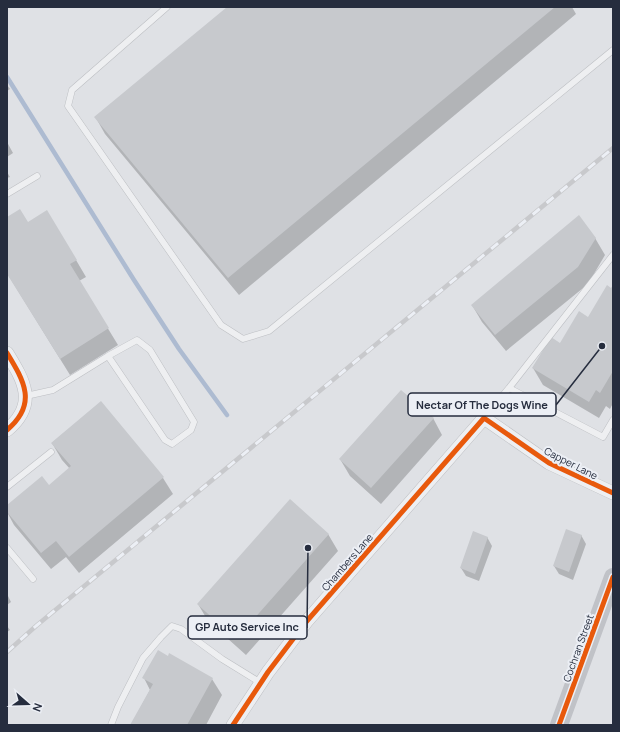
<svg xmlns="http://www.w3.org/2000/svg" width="620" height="732" font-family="Manrope,sans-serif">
<rect width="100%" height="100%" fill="#dfe1e5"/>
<path fill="#0003" d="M229 7H572L576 14 239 295 105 134 96 118Z
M7 85 10 89 7 91Z
M7 142 13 153 7 157Z
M7 172 10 177 7 178Z
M7 219 28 223 76 260 86 277 79 281 118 345 70 375 7 273Z
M595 238 605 255 588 284 506 351 482 322 472 305Z
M613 287V403L610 409 606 406 599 418 543 385 533 368 588 318Z
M101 403 163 478 173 494 79 573 66 557 51 569 14 525 7 512V506L49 486 70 469 62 460 52 443Z
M433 418 442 435 381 504 350 476 340 459Z
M328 534 338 551 246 655 208 621 198 604Z
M581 535 586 544 573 580 559 574 554 566Z
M487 537 492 546 479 581 466 576 461 568Z
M7 594 11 602 7 605Z
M7 626 10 630 7 632Z
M144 678 212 679 222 695 206 725H131L150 690Z"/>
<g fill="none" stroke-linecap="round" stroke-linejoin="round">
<path stroke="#adbbd1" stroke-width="4.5" d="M7 77 134 280 179 349 227 415"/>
</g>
<path fill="#c7c9cd" d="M227 7H555L228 278 94 117Z
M20 209 28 222 47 210 77 260 70 264 109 328 60 359 7 274V217Z
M579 215 596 238 578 267 495 335 471 305Z
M607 285 611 288 613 285V371L600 393 596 390 589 402 532 368 551 337 560 343 579 311 588 317Z
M401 390 434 418 371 488 339 459Z
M101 401 164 477 69 557 56 541 41 553 7 512V505L42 476 49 485 71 466 51 443Z
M290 499 329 534 236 639 197 604Z
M566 529 582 535 569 572 553 566Z
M473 531 488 537 475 574 460 568Z
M158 650 168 656 169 653 213 678 187 725H130L153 684 142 678Z"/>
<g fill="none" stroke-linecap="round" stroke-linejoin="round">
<defs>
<path id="service" d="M167 7 72 90 68 106 221 325 243 339 269 331 613 50
M7 194 37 176
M509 388 603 437 613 420
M26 396 53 390 108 356 165 440 172 444 191 430 194 422 150 350 137 340 108 356
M484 418 509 388 613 255
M7 487 51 452
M7 548 33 579
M111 725 118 707 143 658 161 637 172 626 181 629 222 659 261 683"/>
<path id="minor" d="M7 353C24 381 38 404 7 430
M233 725 268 672 306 622 484 418 549 463 613 493"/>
</defs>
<use href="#service" stroke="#bdbfc3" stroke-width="7"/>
<use href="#minor" stroke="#bdbfc3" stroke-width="14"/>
<use href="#service" stroke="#eeeff1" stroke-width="6"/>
<use href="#minor" stroke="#eeeff1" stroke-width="13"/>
<path stroke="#c0c2c7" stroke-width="18" d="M559 725 613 577"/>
<defs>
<path id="rail" d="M7 652 36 626 613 148"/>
</defs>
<use href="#rail" stroke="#c8c9cc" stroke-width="4.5"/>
<use href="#rail" stroke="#eceff5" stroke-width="3" stroke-dasharray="9" stroke-linecap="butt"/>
<defs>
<path id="cycleway" d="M7 353C24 381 38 404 7 430
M233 725 268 672 306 622 484 418 549 463 613 493
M559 725 613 577"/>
</defs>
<use href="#cycleway" stroke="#eceff5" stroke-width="8"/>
<use href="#cycleway" stroke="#e8590c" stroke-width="5"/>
</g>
<g text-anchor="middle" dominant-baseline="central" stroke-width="4" stroke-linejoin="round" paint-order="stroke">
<g font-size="10" fill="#262d3e" stroke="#eceff5">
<text transform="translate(571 463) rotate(27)">Capper Lane</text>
<text transform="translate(347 562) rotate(-49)">Chambers Lane</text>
<text transform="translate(578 648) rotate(-70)">Cochran Street</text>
</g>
</g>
<path fill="none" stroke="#262d3e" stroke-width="1.5" d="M602 346L556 405M308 548L307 628"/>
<g fill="#262d3e" stroke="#eceff5" stroke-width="1.5">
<circle cx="602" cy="346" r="4"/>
<circle cx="308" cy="548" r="4"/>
</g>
<g fill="#eceff5" stroke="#262d3e" stroke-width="1.5">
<rect x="408" y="393" width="148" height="23" rx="4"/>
<rect x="188" y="616" width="119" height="23" rx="4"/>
</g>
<g font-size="11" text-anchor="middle" font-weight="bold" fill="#262d3e">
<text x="482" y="409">Nectar Of The Dogs Wine</text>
<text x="247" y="631">GP Auto Service Inc</text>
</g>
<rect width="620" height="732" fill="none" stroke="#262d3e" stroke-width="16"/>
<g transform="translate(28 704) rotate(110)" stroke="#eceff5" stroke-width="3" paint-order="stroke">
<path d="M0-3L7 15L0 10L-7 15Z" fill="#262d3e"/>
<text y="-6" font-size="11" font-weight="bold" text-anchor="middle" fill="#262d3e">N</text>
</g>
</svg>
